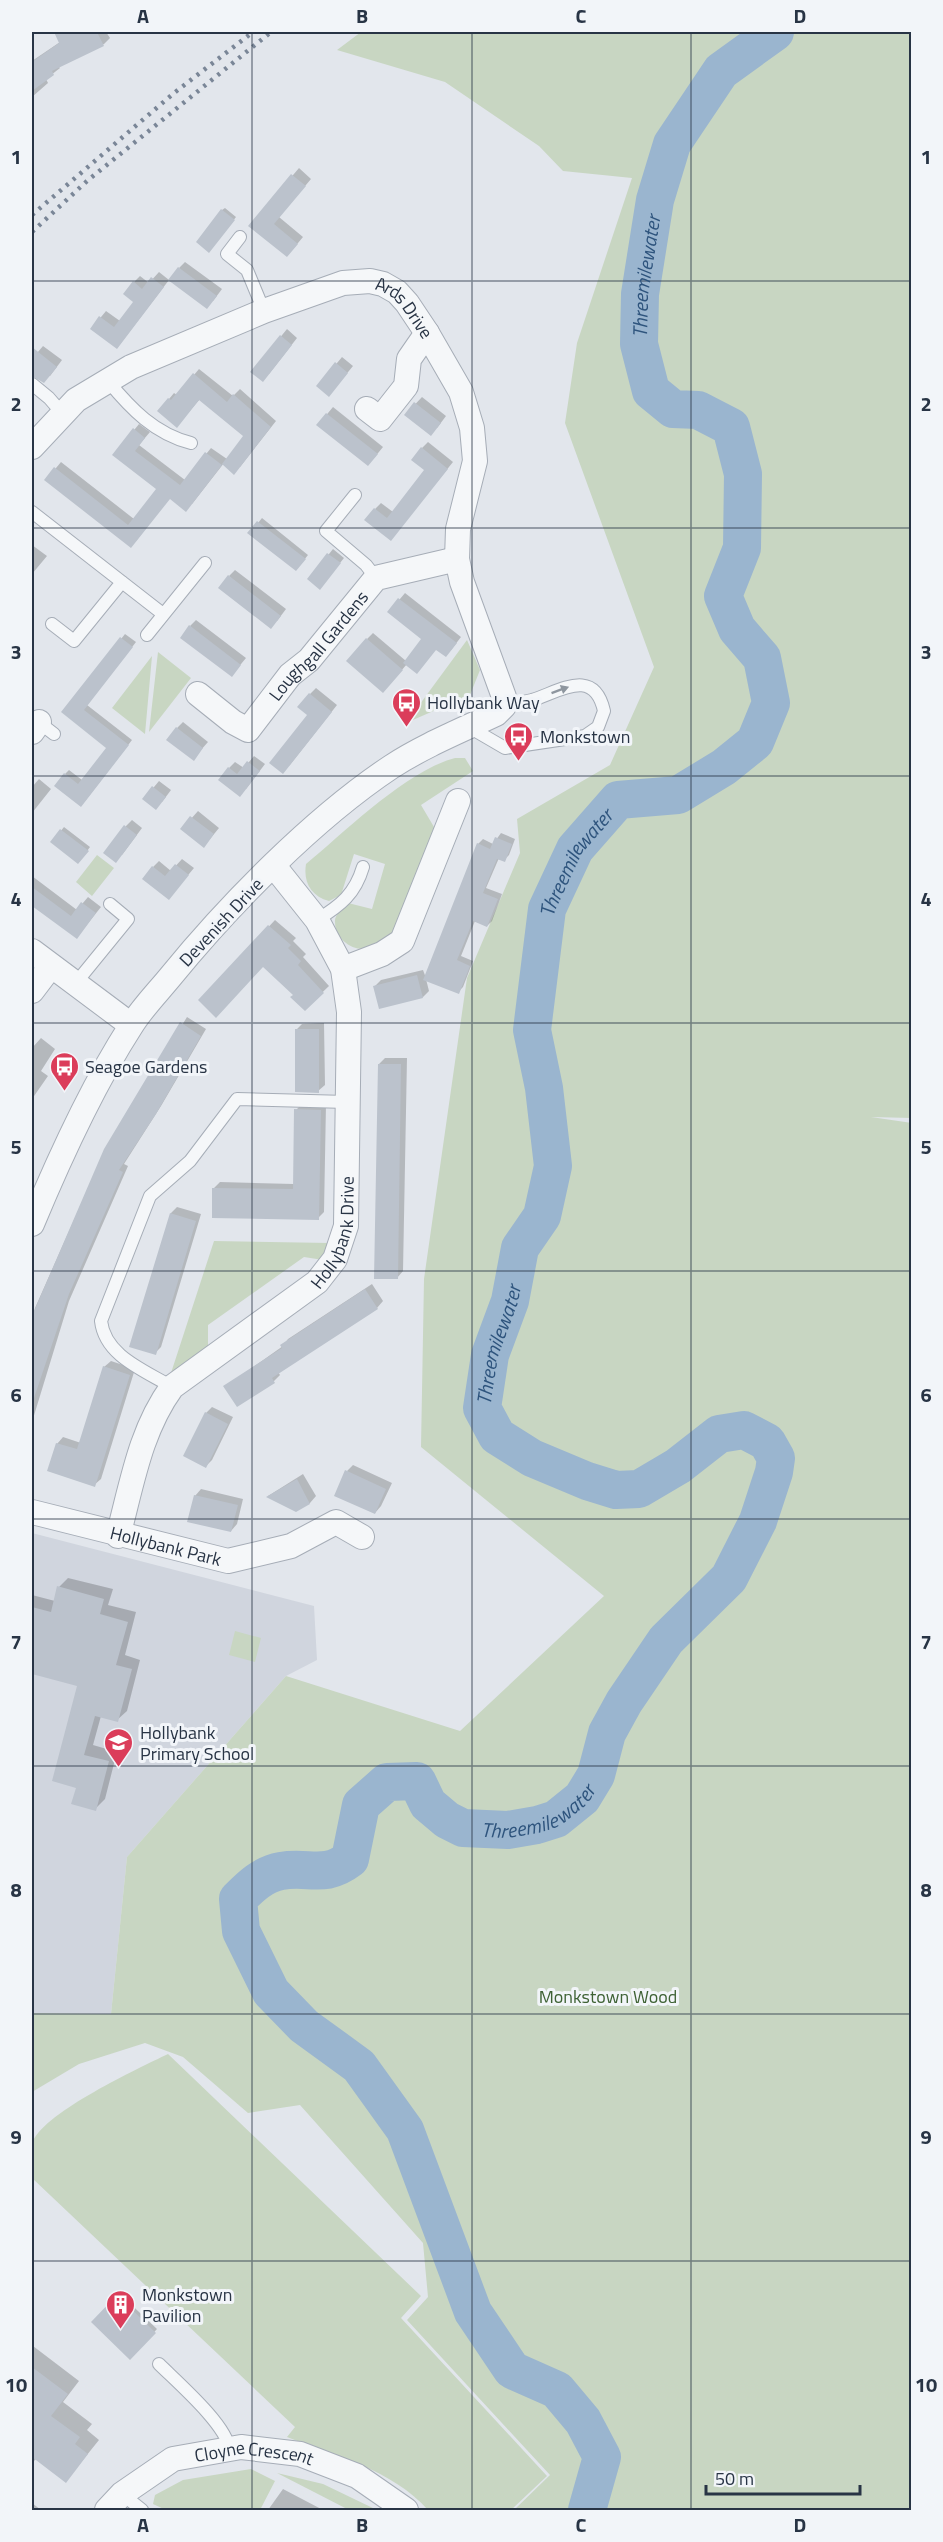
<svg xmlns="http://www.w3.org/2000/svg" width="943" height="2542" font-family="'Titillium Web',sans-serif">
<rect width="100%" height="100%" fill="#e2e6ec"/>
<path fill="#d0d5de" d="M32 1533 314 1606 317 1660 286 1676 127 1857 111 2014 32 2013Z"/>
<path fill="#c8d6c2" d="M361 32H911L912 1118 871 1117 912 1123 911 2510H514L550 2475 407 2320 428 2297 423 2243 300 2105 248 2113 183 2057 145 2043 79 2064 32 2092V2013L111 2014 127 1857 286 1676 460 1731 604 1596 421 1447 424 1279 467 978 520 853 517 819 610 765 654 667 565 423 577 343 632 178 563 171 539 146 445 82 337 50Z
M467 640 480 670 470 695 406 723Z
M158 652 191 678 149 732Z
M152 656 145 734 112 708Z
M455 758H465L473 771 421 805 434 827 435 840 394 937C385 941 373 948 363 949 349 949 335 937 335 922 334 915 343 908 348 903L372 909 385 864 354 854 341 895 329 901C311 896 303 882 306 864 346 831 406 771 455 758Z
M97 855 114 868 92 896 76 882Z
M214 1241 331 1243 323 1260 304 1257 208 1325V1350L178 1372 171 1373Z
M235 1631 261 1638 255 1662 229 1655Z
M168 2054 421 2296 401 2318 547 2476 511 2510H428C393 2470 335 2456 287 2437L295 2427 32 2178C32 2167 28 2150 33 2141 47 2111 137 2069 168 2054Z
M251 2469 275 2481 260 2510H166L153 2504 155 2495 183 2480Z
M277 2473 323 2484 377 2510H349Z"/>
<path fill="#0003" d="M61 32H106L110 38 104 44 58 66 60 68 46 79 48 83 32 97V61L60 42 57 36Z
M299 168 311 179 279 217 303 237 293 249 250 226Z
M225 208 236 217 212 248 222 210Z
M185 262 222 289 213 301 179 268Z
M159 272 169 280 117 348 92 328 106 311 120 321 135 302 134 282 140 276 149 283Z
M287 329 297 338 269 374 252 372Z
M43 346 62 360 50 376 32 375V359Z
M342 357 353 366 335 388 318 386Z
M199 369 233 396 240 389 276 421 240 467 224 463 192 504 170 497 136 541 46 480 61 462 134 519 158 488 114 455 139 424 150 432 139 445 185 480 211 448 227 459 245 436 200 399 182 420 169 399 174 393 177 395Z
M422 397 446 416 437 428 406 414Z
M333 407 383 447 374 458 318 425Z
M428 442 453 462 391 539 375 509 381 503 393 512 426 470 422 448Z
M262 518 308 555 300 565 250 533Z
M32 545 47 556 32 574Z
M333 549 344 558 324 583 309 579Z
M235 570 286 609 277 621 229 576Z
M405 593 461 637 451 650 436 648 407 664 389 685 367 639 373 633 406 661 423 638 389 612Z
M196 620 246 658 232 675 190 626Z
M125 634 136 642 87 705 132 740 85 801 65 774 69 770 82 780 108 747 63 712Z
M316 688 337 705 289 766 309 715 310 694Z
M183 722 208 742 193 759 177 728Z
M254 756 265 764 246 789 229 768 235 762 244 768Z
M39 779 51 789 32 813V787Z
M159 781 171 790 162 802 144 799Z
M198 811 219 828 210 839 182 829Z
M132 820 142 828 122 855 126 826Z
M64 827 90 847 81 859 52 842Z
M501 833 515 839 509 855 504 860 499 858 486 888 502 894 492 921 487 926 475 921 461 956 473 961 463 987 458 992 426 979 429 991 423 997 375 986 381 980 423 970 426 978 478 844 483 839 493 844Z
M182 859 194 868 169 898 153 867 159 861 171 871Z
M32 876 77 910 88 897 101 907 77 937 32 904Z
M275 920 296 938 293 941 306 954 303 957 329 986 305 1009 295 995 263 965 200 1000Z
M187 1017 206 1029 161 1106 124 1164 128 1166 69 1301 32 1422V1318L35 1308 105 1150Z
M324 1023 325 1085 318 1091 296 1030 302 1024Z
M41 1038 55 1049 41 1071 48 1076 32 1099V1048Z
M385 1058H407L403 1271 397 1278 379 1064Z
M302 1104H326L324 1212 318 1218 214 1188 220 1182 294 1184 296 1110Z
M177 1207 201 1214 161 1347 155 1353 171 1213Z
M372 1284 383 1301 377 1308 278 1372 280 1375 274 1381 225 1387 283 1346 288 1339Z
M111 1361 135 1369 101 1479 94 1485 57 1444 63 1437 81 1443 104 1367Z
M212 1407 233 1417 212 1460 206 1466V1413Z
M353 1465 392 1483 381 1506 375 1513 347 1471Z
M303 1474 316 1496 310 1503 296 1510 268 1496Z
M201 1489 243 1499 237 1524 231 1531 195 1496Z
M68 1578 113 1589 108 1605 136 1612 125 1655 140 1660 127 1711 117 1720 101 1716 93 1745 117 1752 105 1799 95 1809 77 1787 79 1685 32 1672V1595L55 1601 59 1587Z
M120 2294 157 2329 130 2358 93 2322Z
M33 2346 79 2381 63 2402 92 2424 87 2430 99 2440 66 2481 36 2459 32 2463Z
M283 2489 323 2510H268Z
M32 2503 41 2510H32Z"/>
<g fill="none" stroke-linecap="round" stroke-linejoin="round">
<path stroke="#9ab5cf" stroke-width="38" id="s1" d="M587 2510 602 2457 583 2421 557 2390 512 2370 473 2312 405 2130 359 2066 304 2026 271 1992 241 1931 238 1899C250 1887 263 1874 281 1871 310 1866 324 1879 350 1859L361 1805 387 1782 417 1781 428 1804 447 1820 463 1828 508 1830 537 1825 556 1819 582 1798 596 1775 607 1733 624 1702 666 1640 729 1578 758 1521 774 1472 776 1458 767 1442 744 1430 719 1434 678 1466 639 1489 616 1490 587 1481 532 1458 497 1436 482 1408 490 1355 510 1301 520 1248 542 1216 553 1166 544 1088 532 1030 547 909 575 849 618 800 678 795 724 767 755 742 771 703 762 658 737 629 723 596 742 548 743 474 731 427 698 410 673 409 651 391 639 344 640 294 655 200 672 144 721 71 775 32"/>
</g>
<path fill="#bbc2cc" d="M54 32H97L104 46 52 71 54 75 32 91V62L59 43Z
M291 174 306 186 274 224 298 244 287 257 248 226Z
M221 209 235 220 209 253 196 242Z
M178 267 217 296 207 309 168 280Z
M151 277 164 287 117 349 90 329 99 316 114 327 133 302 123 294 133 281 142 289Z
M280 335 292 345 263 382 250 372Z
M32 347 57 367 44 383 32 376Z
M335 362 348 373 329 397 316 386Z
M193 373 227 402 233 394 271 427 234 475 222 464 243 436 199 400 177 428 157 411 168 398 171 400Z
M414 402 441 423 431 436 404 415Z
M326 413 378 454 368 466 316 425Z
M133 428 145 438 135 451 180 485 205 452 222 465 186 512 170 499 131 548 44 480 54 467 128 525 156 489 112 455Z
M421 447 448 469 391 541 364 520 374 508 387 518 424 470 411 460Z
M257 521 306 559 296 571 247 533Z
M327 553 341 563 320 590 307 579Z
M228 575 281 616 271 629 218 588Z
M398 598 457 643 446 657 436 650 417 674 403 663 421 639 387 612Z
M189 625 241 665 232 677 180 638Z
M120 637 133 647 84 710 129 745 81 807 54 786 64 773 78 784 106 748 61 712Z
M366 638 403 670 383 693 346 661Z
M309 693 332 712 283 774 269 763 307 715 297 707Z
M176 727 203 748 194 761 166 740Z
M247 761 260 771 240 797 218 780 228 767 237 774Z
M152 786 166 797 156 810 142 799Z
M190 816 214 834 204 848 180 829Z
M124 825 137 835 116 863 103 853Z
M60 829 89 851 78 864 50 842Z
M495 837 512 844 505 862 497 859 483 893 498 899 487 927 473 921 457 960 470 966 459 994 423 980 477 843 490 849Z
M175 864 189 875 169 900 142 879 152 866 165 876Z
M32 887 71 916 81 902 96 913 77 939 32 906Z
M268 925 291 945 288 948 301 961 298 965 324 993 305 1011 290 997 293 995 263 967 216 1018 198 1000Z
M417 975 423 998 379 1009 373 986Z
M180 1022 201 1036 156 1114 119 1170 123 1172 69 1294 34 1398H32V1316L104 1149Z
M295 1029H319V1093L295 1092Z
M378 1064H401L398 1279H374Z
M294 1109 321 1110 319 1220 212 1218V1188L293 1189Z
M170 1213 196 1221 156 1355 129 1347Z
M365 1289 378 1309 272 1378 275 1383 237 1407 223 1386 282 1348 280 1345Z
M103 1366 130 1375 95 1487 47 1471 56 1443 77 1449Z
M205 1412 228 1424 206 1468 183 1456Z
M345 1470 386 1489 375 1514 334 1496Z
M297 1479 310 1504 296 1512 266 1497Z
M194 1495 238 1505 231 1532 187 1522Z
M57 1586 104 1599 100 1614 128 1622 116 1665 132 1669 118 1722 95 1716 84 1755 109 1761 96 1811 71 1804 76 1788 52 1781 77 1686 32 1674V1607L51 1612Z
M117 2295 156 2333 130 2360 91 2322Z
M32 2367 68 2394 51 2416 80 2437 75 2444 88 2454 66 2483 32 2457Z"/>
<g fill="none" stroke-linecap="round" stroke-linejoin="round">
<defs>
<path id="lane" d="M240 237 227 254 247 270 264 311
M108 381C131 409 155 434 191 443
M32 384 49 398 62 413
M355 495 326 531 366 565 376 578
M32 512 163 614
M52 624 74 641 122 582
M147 635 205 563
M36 720 54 734
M469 727 505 748 585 736 598 727 604 711C594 666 559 692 532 700 522 702 513 704 504 706
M317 920C341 905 355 894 363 867
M75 984 128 919 110 904
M172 1387C144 1370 105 1356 101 1321L150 1196 190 1161 237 1099 347 1102
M159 2364C176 2381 228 2426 229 2449
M122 2494 142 2510"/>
<g id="street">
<path d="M367 409 380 419 406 386 409 359 427 333"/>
<path id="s2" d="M32 447 76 400 131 367 264 311 343 283 370 281 383 284 397 292 407 303 427 333 461 392 472 428 475 461 458 529 457 559 462 582 504 697V706L496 714C460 731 423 746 391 767 313 819 229 905 171 976 158 992 142 1008 131 1026 93 1085 59 1159 32 1224"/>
<path id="s3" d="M198 694 233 722 248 730 290 675 309 660 376 578 457 559"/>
<path d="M32 732 39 722"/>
<path d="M32 951 131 1025"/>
<path d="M343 969 382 954 402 941 458 801"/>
<path d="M32 991 51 966"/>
<path id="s4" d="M32 1512 228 1561 291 1546 336 1522 362 1537"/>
<path id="s5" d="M118 1536C132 1484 140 1431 172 1387L317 1282 335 1259 346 1226 349 1012 343 969 317 920 274 866"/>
<path id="s6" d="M107 2510 122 2494 173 2459 241 2447 300 2454 357 2476 406 2510"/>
</g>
</defs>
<use href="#lane" stroke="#a6adb7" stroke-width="14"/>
<use href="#street" stroke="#a6adb7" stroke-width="26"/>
<use href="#lane" stroke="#f5f7f9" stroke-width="12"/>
<use href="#street" stroke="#f5f7f9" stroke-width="24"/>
<path stroke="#7a8697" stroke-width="4.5" stroke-dasharray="3 6" stroke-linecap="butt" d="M32 215 174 93 253 32
M32 232 87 181 271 32"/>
</g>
<defs><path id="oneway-solid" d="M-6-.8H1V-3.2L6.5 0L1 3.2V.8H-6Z" transform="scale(1.5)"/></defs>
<use fill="#8e969f" href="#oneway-solid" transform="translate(560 690) rotate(-20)"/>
<path fill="none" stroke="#283445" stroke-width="1.5" stroke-opacity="0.55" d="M252 32V2510M472 32V2510M691 32V2510M32 281H912M32 528H912M32 776H912M32 1023H912M32 1271H912M32 1519H912M32 1766H912M32 2014H912M32 2261H912"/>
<defs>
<symbol id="bus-pin" viewBox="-11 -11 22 30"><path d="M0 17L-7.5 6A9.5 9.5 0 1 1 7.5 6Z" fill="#db3d5a" stroke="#f2f5f9"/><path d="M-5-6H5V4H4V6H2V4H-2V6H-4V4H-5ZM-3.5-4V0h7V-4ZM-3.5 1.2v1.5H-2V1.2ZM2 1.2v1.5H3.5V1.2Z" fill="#fff"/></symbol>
<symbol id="school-pin" viewBox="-11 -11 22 30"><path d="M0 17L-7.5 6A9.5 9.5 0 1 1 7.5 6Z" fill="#db3d5a" stroke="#f2f5f9"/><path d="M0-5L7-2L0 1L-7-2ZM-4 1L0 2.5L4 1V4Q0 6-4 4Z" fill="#fff"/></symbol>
<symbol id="building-pin" viewBox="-11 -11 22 30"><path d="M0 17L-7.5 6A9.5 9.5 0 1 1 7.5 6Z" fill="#db3d5a" stroke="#f2f5f9"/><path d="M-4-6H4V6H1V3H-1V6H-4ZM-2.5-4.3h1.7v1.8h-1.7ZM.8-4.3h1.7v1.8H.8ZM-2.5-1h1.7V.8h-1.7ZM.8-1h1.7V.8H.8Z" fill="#fff"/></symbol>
</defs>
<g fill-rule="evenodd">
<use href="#bus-pin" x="390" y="686" width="33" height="45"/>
<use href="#bus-pin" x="502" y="720" width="33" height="45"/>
<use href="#bus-pin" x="48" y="1050" width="33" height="45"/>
<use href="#school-pin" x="102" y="1726" width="33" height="45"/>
<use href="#building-pin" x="104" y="2288" width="33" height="45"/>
</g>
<g text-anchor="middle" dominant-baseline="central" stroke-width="6" stroke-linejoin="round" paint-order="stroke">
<g font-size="18" fill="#283445" stroke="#f2f5f9">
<text stroke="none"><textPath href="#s2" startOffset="429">Ards Drive</textPath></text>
<text stroke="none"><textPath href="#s3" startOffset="172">Loughgall Gardens</textPath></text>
<text transform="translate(221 922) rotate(-47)">Devenish Drive</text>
<text stroke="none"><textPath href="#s5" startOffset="393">Hollybank Drive</textPath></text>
<text stroke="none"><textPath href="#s4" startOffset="138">Hollybank Park</textPath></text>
<text stroke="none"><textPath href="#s6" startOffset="166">Cloyne Crescent</textPath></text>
</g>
<g font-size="18" fill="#283445" stroke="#f2f5f9" text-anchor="start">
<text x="427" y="702">Hollybank Way</text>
<text x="540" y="736">Monkstown</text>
<text x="85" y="1066">Seagoe Gardens</text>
<text x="140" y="1732">Hollybank<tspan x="140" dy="21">Primary School</tspan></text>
<text x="142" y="2294">Monkstown<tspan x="142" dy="21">Pavilion</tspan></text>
</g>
<g font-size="18" fill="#3e6234" stroke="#f2f5f9">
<text x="608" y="1996">Monkstown Wood</text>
</g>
<g font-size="20" font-style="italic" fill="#2e547d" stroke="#f2f5f9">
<text stroke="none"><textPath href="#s1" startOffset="3279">Threemilewater</textPath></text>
<text stroke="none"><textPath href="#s1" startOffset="2505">Threemilewater</textPath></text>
<text stroke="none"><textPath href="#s1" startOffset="2001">Threemilewater</textPath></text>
<text stroke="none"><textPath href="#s1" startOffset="1136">Threemilewater</textPath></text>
</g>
</g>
<rect width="943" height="2542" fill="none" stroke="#f2f5f9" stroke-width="66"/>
<path d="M706 2485v9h154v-9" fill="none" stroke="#283445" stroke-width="3"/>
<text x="715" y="2485" font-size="18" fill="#283445" stroke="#f2f5f9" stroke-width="4.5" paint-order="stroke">50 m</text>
<rect x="33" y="33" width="877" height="2476" fill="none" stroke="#283445" stroke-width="2"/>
<g font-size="20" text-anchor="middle" font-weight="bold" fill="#283445">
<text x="143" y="23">A</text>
<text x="362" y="23">B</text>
<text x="581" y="23">C</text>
<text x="800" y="23">D</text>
<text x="16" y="164">1</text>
<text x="926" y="164">1</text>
<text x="16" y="411">2</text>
<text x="926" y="411">2</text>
<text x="16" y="659">3</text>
<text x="926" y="659">3</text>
<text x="16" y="906">4</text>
<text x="926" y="906">4</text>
<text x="16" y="1154">5</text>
<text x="926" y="1154">5</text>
<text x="16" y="1402">6</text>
<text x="926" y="1402">6</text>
<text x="16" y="1649">7</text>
<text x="926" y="1649">7</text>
<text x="16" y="1897">8</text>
<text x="926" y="1897">8</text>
<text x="16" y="2144">9</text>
<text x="926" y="2144">9</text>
<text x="16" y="2392">10</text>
<text x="926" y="2392">10</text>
<text x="143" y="2532">A</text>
<text x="362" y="2532">B</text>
<text x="581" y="2532">C</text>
<text x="800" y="2532">D</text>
</g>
</svg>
